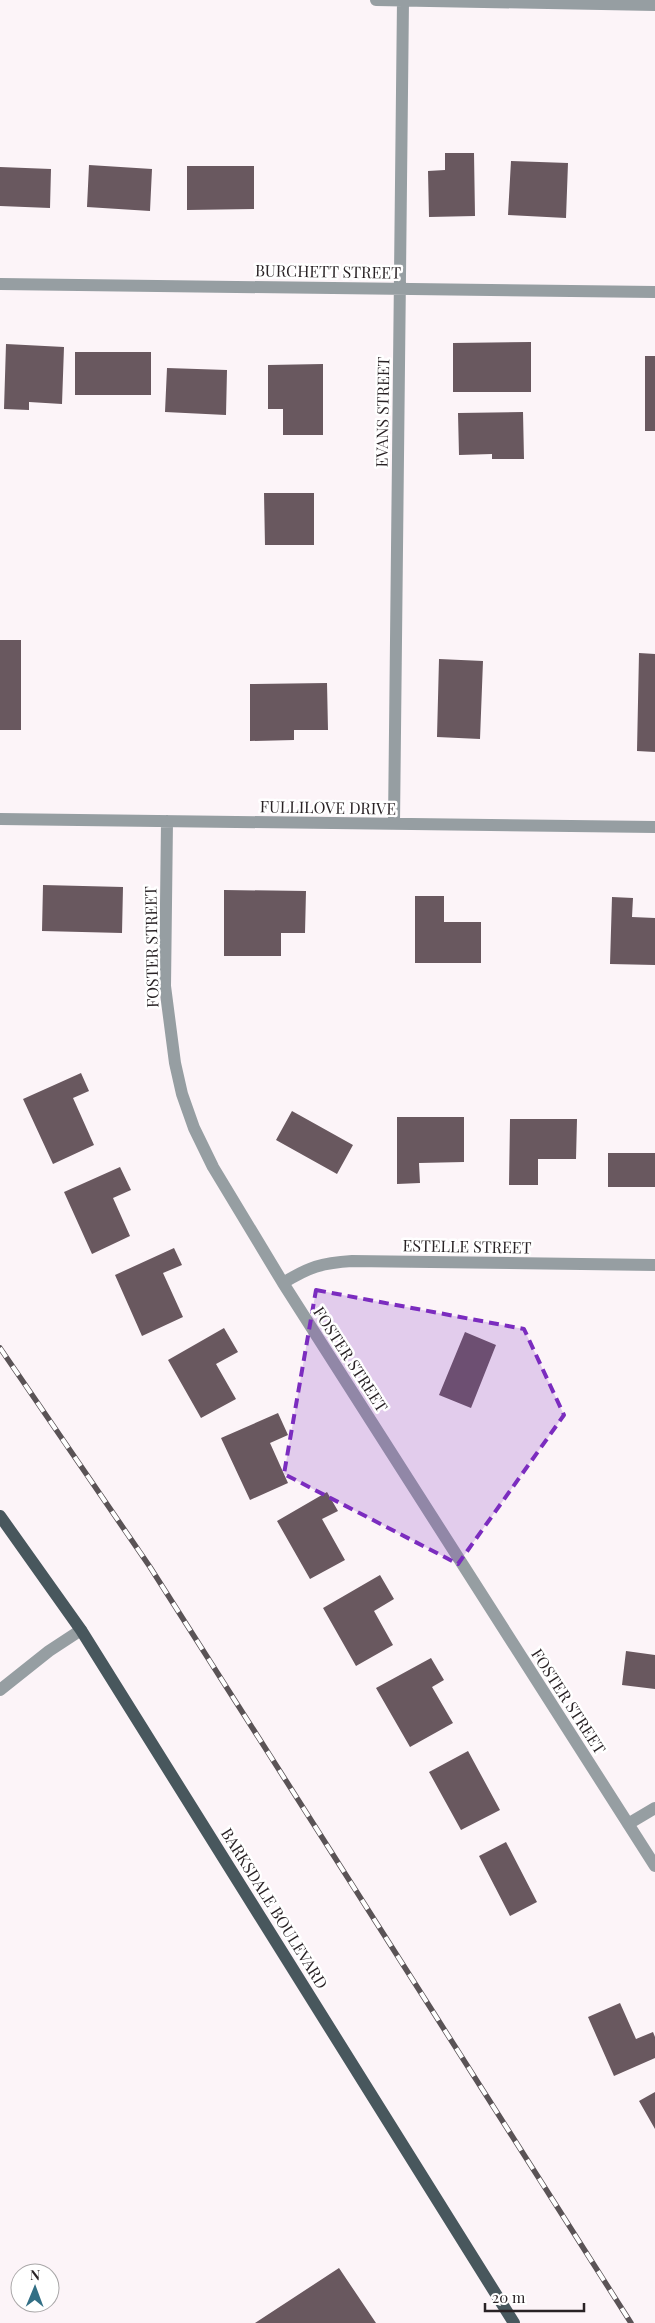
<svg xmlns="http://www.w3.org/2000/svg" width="655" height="2323" font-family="'Playfair Display',serif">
<rect width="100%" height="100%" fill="#fcf4f8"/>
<path fill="#69585f" d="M445 153H474L475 216 429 217 428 171 445 170Z
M511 161 568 163 566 218 508 215Z
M89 165 152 169 150 211 87 207Z
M187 166H254V209L187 210Z
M0 167 51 169 50 208 0 206Z
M531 342V392H453V343Z
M6 344 64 347 62 404 29 402V410L4 409Z
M75 352H151V395H75Z
M645 356H655V431H645Z
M323 364V435H283V409H268V365Z
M167 368 227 370 226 415 165 412Z
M523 412 524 459H492V454L459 455 458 413Z
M264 493H314V545H265Z
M0 640H21V730H0Z
M639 653 655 654V752L637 751Z
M439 659 483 661 480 739 437 737Z
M327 683 328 730H294V740L250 741V684Z
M43 885 123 887 122 933 42 931Z
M224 890 306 891 305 933H281V956H224Z
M415 896H444V922H481V963H415Z
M612 897 633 898 632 917 655 918V965L610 964Z
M81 1073 89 1091 73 1098 94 1145 53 1164 23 1099Z
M292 1111 353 1145 337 1174 276 1140Z
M397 1117H464V1162L419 1163 420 1183 397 1184Z
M510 1119H577L576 1159H538V1185H509Z
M608 1153H655V1187H608Z
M120 1167 131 1190 113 1198 130 1236 92 1254 64 1192Z
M174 1248 182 1265 163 1273 183 1317 142 1336 115 1275Z
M224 1328 238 1352 216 1364 236 1399 201 1418 168 1360Z
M465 1332 496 1345 471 1408 439 1395Z
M278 1413 288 1435 270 1443 288 1483 250 1500 221 1438Z
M327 1492 338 1511 322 1519 345 1560 310 1579 277 1521Z
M380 1575 394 1599 374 1611 393 1645 356 1666 323 1608Z
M626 1651 655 1655V1689L622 1685Z
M431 1658 444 1680 432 1687 453 1723 410 1747 376 1688Z
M468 1751 500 1810 461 1830 429 1772Z
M506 1842 537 1902 510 1916 479 1856Z
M620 2003 636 2039 653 2032 655 2037V2058L614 2076 588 2017Z
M655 2092V2129L639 2101Z
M339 2268 376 2323H255Z"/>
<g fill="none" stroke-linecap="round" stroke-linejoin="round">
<path stroke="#969ea2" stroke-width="12" d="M376 0 655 5
M0 284 655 292
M0 819 655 827
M167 821 165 986 175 1063 182 1094 194 1128 213 1167 283 1283 655 1866
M394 823 403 0
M283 1283C309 1267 321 1263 352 1261L655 1265
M0 1690 49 1651 81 1630
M628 1824 655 1808"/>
<path stroke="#48575d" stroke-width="12" d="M0 1516 81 1630 514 2323"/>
<defs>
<path id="rail" d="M0 1348 150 1567 631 2323"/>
</defs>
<use href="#rail" stroke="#5a5356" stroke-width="5.5"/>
<use href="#rail" stroke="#fff" stroke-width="4" stroke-dasharray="11" stroke-linecap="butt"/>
</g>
<path fill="#7b2cbf" fill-opacity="0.2" stroke="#7b2cbf" stroke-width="4" stroke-dasharray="10 6" stroke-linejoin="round" d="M316 1290 524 1329 564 1415 458 1564 284 1474Z"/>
<g text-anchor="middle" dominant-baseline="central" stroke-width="5" stroke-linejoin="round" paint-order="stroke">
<g font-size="16" fill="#292225" stroke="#fff">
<text transform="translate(328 271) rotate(1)">BURCHETT STREET</text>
<text transform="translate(382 412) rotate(-89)">EVANS STREET</text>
<text transform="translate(328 807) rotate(1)">FULLILOVE DRIVE</text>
<text transform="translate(151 947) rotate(-91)">FOSTER STREET</text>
<text transform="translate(467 1246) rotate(1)">ESTELLE STREET</text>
<text transform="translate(351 1359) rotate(57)">FOSTER STREET</text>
<text transform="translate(569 1701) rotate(57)">FOSTER STREET</text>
<text transform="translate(275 1908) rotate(58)">BARKSDALE BOULEVARD</text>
</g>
</g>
<g transform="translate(35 2288) rotate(1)"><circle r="24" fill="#ffffff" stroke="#a9a7a8"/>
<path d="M0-4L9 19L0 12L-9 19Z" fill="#326f85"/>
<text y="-8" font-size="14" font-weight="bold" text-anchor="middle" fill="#292225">N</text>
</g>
<path d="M485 2303v8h99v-8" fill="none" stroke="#292225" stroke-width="2.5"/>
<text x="492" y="2303" font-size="15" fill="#292225" stroke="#ffffff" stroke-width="4" paint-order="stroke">20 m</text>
</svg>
